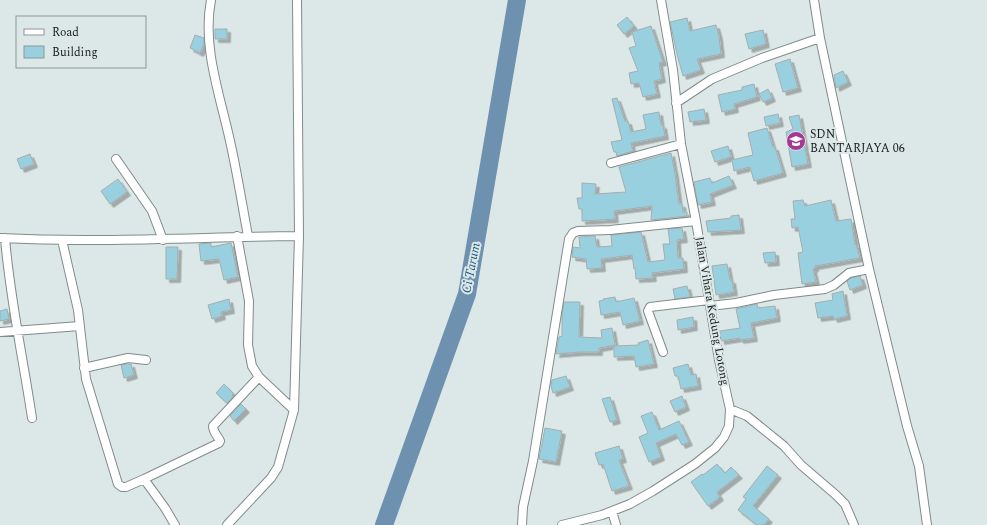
<svg xmlns="http://www.w3.org/2000/svg" width="987" height="525" font-family="Spectral,serif">
<defs>
<filter id="shadow"><feDropShadow dx="3.5" dy="3.5" stdDeviation="0" flood-color="#0004"/></filter>
</defs>
<rect width="100%" height="100%" fill="#dce8e7"/>
<g fill="none" stroke-linecap="round" stroke-linejoin="round">
<path stroke="#6f91b0" stroke-width="18" d="M384 525 467 294 517 0"/>
</g>
<path fill="#99d0df" stroke="#a3aeb1" filter="url(#shadow)" d="M627 17 634 26 624 34 617 25Z
M687 18 690 31 716 25 719 36 721 54 697 59 701 70 683 76 677 54 670 22Z
M651 26 663 62 659 63 662 79 654 81 657 94 643 97 639 83 631 84 629 73 638 71 629 48 636 46 632 32Z
M215 29H227V39H215Z
M763 30 766 44 749 49 745 34Z
M195 35 204 38V44L200 53 190 48Z
M790 59 798 88 783 92 775 64Z
M843 71 848 82 836 88 834 75Z
M754 84 757 97 734 104 735 109 722 112 718 95 742 90V87Z
M768 89 772 98 763 102 759 94Z
M617 98 625 121H628L631 132 646 129 643 115 659 112 661 125H663L665 136 631 143 633 151 617 156 616 152H614L611 142 622 140 612 99Z
M704 109 706 120 690 122 688 112Z
M778 114 780 123 766 126 764 117Z
M799 115 808 164 792 167 786 132 793 129 789 117Z
M767 128 773 147H775L783 173 754 181 750 167 734 171 732 160 753 155 748 133Z
M728 146 731 157 715 162 711 151Z
M671 153 675 174 679 204H682L683 212H687V216L651 220 652 206 614 211 615 219 582 221V209H579L577 198H582V183L596 184 595 194 626 192 619 167Z
M30 154 34 164 21 169 17 159Z
M729 176 733 185 710 194 712 202 698 205 694 182 710 178 712 183Z
M118 179 127 192 110 204 101 191Z
M803 200 805 206 831 200 836 221 851 219 855 245 856 244 860 258 815 266V268L813 269 816 282 802 284 798 253 803 252 798 227 792 228 791 219H795L793 201Z
M739 215 741 230 708 232 706 221 731 218V216Z
M682 228 684 239 677 240 678 258H683L684 269 652 273 653 278 636 279 635 268 634 269 632 255 601 259 602 268 587 269 586 259 572 257 573 247 580 248 579 237 595 236 597 247 612 246 611 235 641 232 648 262 665 260 663 244H670L668 229Z
M211 243V247L231 243 238 277 224 280 219 259 201 261 199 244Z
M166 247H178L177 279H166Z
M775 252 776 262 765 263 763 253Z
M727 264 730 280H732L734 292 716 295 712 266Z
M860 276 863 285 850 290 847 281 851 278Z
M687 286 690 297 675 299 673 289Z
M843 291 847 316 834 319 833 316 818 318 815 303 833 300 832 294Z
M615 297 616 302 634 298 640 321 623 325 620 312 601 315 599 301 604 300 603 299Z
M229 299 231 310 221 312 222 316 212 319 208 305Z
M564 302H580L579 337 602 338 601 330 612 328 615 345 599 348V352H580L556 354 559 337 562 336V315Z
M757 304 758 308 775 306 777 318 751 323 754 338 740 340V338L721 341 720 331 740 328 736 309Z
M7 309 9 319 0 321V311Z
M693 317 694 327 678 330 677 320Z
M648 340 654 364 636 367 634 356 614 357V346L639 345 638 343Z
M128 364H131L134 375 124 378 121 365Z
M688 364 691 375 696 374 698 386 681 389 678 376H675L673 368Z
M566 376 570 387 553 393 551 386 552 380Z
M224 384 234 394 232 395 233 396 227 403 216 393Z
M682 396 686 407 675 412 670 401Z
M610 397 617 420 610 422 602 399Z
M241 404 246 409 234 421 230 416Z
M652 412 659 430 679 421 689 442 682 445 676 434 656 443 661 457 649 462 639 437 648 433 641 416Z
M545 428 562 431 556 462 539 459Z
M619 446 623 459 619 460 629 486 612 491 603 464 599 465 595 453Z
M717 464 725 473 731 467 739 475 717 492 720 497 708 506 691 482 702 474 703 475Z
M767 466 778 475 753 506 769 519 764 525H757L738 510 746 499 743 497Z"/>
<g fill="none" stroke-linecap="round" stroke-linejoin="round">
<defs>
<path id="minor" d="M211 0C202 47 220 95 230 141 237 172 242 204 248 236
M814 0 820 38 869 269 907 426 919 466 927 525
M676 103 712 79 762 58 820 38
M116 159 152 211 163 240
M611 163 681 144
M237 236 249 301 248 345 252 366 259 377 294 410
M0 238C100 243 199 237 299 236
M5 238C10 299 23 358 32 418
M62 240 78 310 86 379 118 484 122 487H126L144 479 165 508 175 525
M710 306 736 303 774 295 825 289 834 285 849 273 869 269
M0 332 80 326
M663 352 648 311 650 307 709 300
M84 368 128 358 146 360
M730 409 747 416 784 446 801 465 836 495 845 504 854 525
M144 479 219 443 220 441C217 435 213 432 213 426L259 377
M612 511 616 525
M227 525 271 478 278 467 294 410 299 236 297 0
M522 525 523 507 533 461 569 239 573 233 578 231 610 230 696 221
M562 525 602 515 630 504 653 491 695 464 715 448 724 437 729 426 730 409 719 360 696 221 681 144 673 70 661 0"/>
</defs>
<use href="#minor" stroke="#808c8a" stroke-width="10"/>
<use href="#minor" stroke="#fff" stroke-width="8"/>
</g>
<defs>
<symbol id="school-disc" viewBox="-11 -11 22 22"><circle r="9.5" fill="#a53795" stroke="#dce8e7"/><path d="M0-5L7-2L0 1L-7-2ZM-4 1L0 2.5L4 1V4Q0 6-4 4Z" fill="#fff"/></symbol>
</defs>
<g fill-rule="evenodd">
<use href="#school-disc" x="785" y="130" width="22" height="22"/>
</g>
<g text-anchor="middle" dominant-baseline="central" stroke-width="4" stroke-linejoin="round" paint-order="stroke">
<g font-size="12" fill="#191d1d" stroke="#dce8e7" text-anchor="start">
<text x="810" y="134">SDN<tspan x="810" dy="14">BANTARJAYA 06</tspan></text>
</g>
<g font-size="12" fill="#191d1d" stroke="#dce8e7">
<text transform="translate(712 311) rotate(80)">Jalan Vihara Kedung Lotong</text>
</g>
<g font-size="13" font-style="italic" fill="#245a85" stroke="#dce8e7">
<text transform="translate(471 268) rotate(-79)">Ci Tarum</text>
</g>
</g>
<rect x="16" y="16" width="130" height="52" fill="#dce8e7" stroke="#8e9796"/>
<rect x="24" y="29" width="20" height="6" fill="#ffffff" stroke="#8e9796"/>
<text x="52" y="36" font-size="12" fill="#191d1d">Road</text>
<rect x="24" y="46" width="20" height="12" fill="#99d0df" stroke="#8e9796"/>
<text x="52" y="56" font-size="12" fill="#191d1d">Building</text>
</svg>
